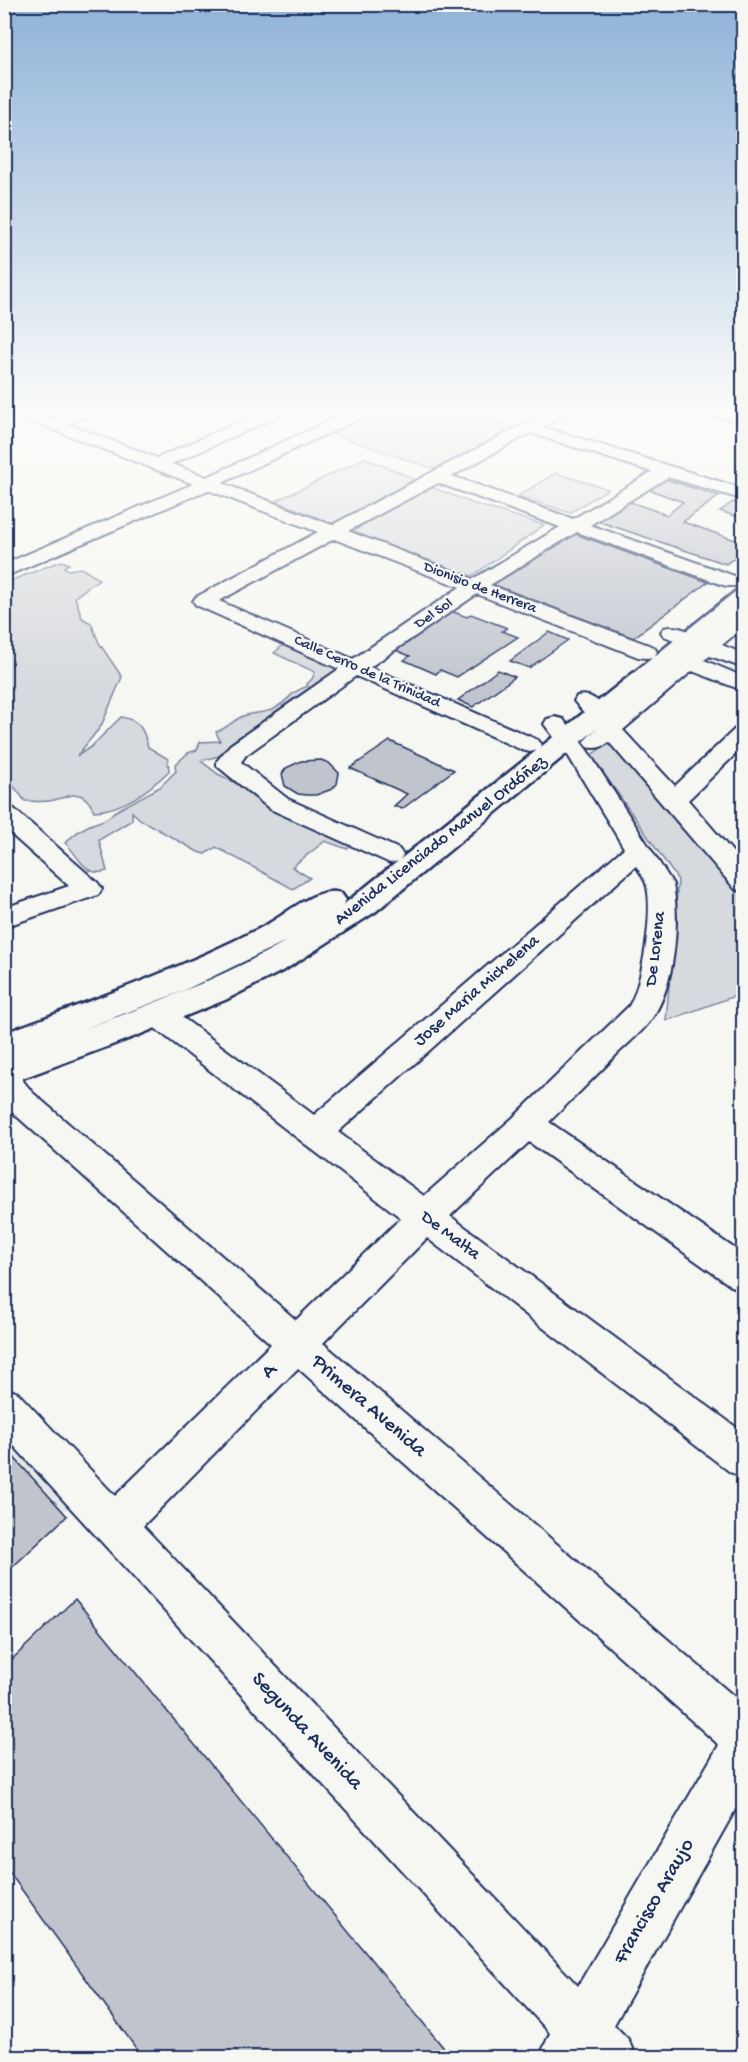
<svg xmlns="http://www.w3.org/2000/svg" width="748" height="2062" font-family="'Gochi Hand',sans-serif">
<rect width="100%" height="100%" fill="#f6f6f2"/>
<filter id="ink" filterUnits="userSpaceOnUse"><feTurbulence type="fractalNoise" baseFrequency=".0167" numOctaves="2"/><feDisplacementMap in="SourceGraphic" scale="12" xChannelSelector="R" yChannelSelector="G"/><feConvolveMatrix kernelMatrix="1 2 1 2 8 2 1 2 1" color-interpolation-filters="sRGB"/></filter>
<g filter="url(#ink)">
<path fill="#e6e7e7" d="M4 1430 71 1505 5 1566H4Z"/>
<path fill="#d6d9dd" stroke="#78849e" stroke-width="1.5" d="M386 408H454L516 428 434 469 332 434Z
M365 458 415 479 333 524 276 501Z
M555 473 608 489 570 513 518 496Z
M426 485 475 504 544 525 472 576 353 533 371 517Z
M61 561 69 564 64 567 68 570 81 568 99 579 75 597 82 618 91 623 99 643 122 677 101 726 77 756 91 747 121 717C140 720 144 730 148 747L168 759 169 771C148 791 123 810 94 811 81 783 68 799 49 801 41 802 33 801 25 801L9 780 5 779V583Z
M283 645 349 669 222 755 201 761 218 774 353 843 347 849 325 841 292 867 310 878 293 889 216 847 205 854 198 852 141 820 132 812V820L99 840 107 871C84 878 79 855 65 843 72 836 79 830 88 826 98 821 107 821 114 812L160 787 176 771 175 765 188 753 197 750 200 742 220 741 216 732C227 728 231 722 241 717 252 711 266 715 277 707 292 698 288 693 308 686L307 684 312 679 315 672 274 653Z
M615 739 743 896V993L666 1021 678 880 591 755Z"/>
<path fill="#c0c4cd" stroke="#1b2f5e" stroke-width="1.5" d="M665 479 719 496 683 522 744 543V551L726 564 597 521 628 501 667 515 683 502 648 489Z
M733 502 744 505V519L720 511Z
M570 532 708 582 633 638 492 584Z
M451 611 467 617 471 614 507 628 502 631 518 637 457 677 440 670 436 674 404 660 410 656 395 650Z
M549 632 568 640 529 668 510 661Z
M498 670 515 677 473 707 458 700Z
M390 741 454 770 402 809 394 806 407 794 350 768Z
M321 760 329 763 339 773 337 784 332 789 316 795H307L298 794 285 786 282 774 286 768 301 761Z
M9 1452 67 1516 4 1575V1457Z
M75 1599 452 2058H143L4 1865V1667Z"/>
<g fill="none" stroke-linecap="round" stroke-linejoin="round">
<defs>
<path id="minor" d="M4 408H26L54 419 81 408H103L101 411 68 424 157 458 271 408H293L291 411 172 464 207 477 357 408H378L376 411 222 483 332 525 554 408H574L543 427 744 489V500L668 477 590 525 740 578 743 582 740 586H726L577 532 490 585 654 647 657 652 654 657 646 658 638 657 477 594 370 667 538 740 542 745 538 750 530 752 522 750 356 676 246 755 241 762 288 799 399 849 403 855 399 861 390 863 270 809 217 766V761L230 745 339 669 196 605 193 601 196 597 318 532 208 490 4 577V564L193 484 5 411ZM530 433 652 472 573 519 452 476ZM438 483 560 527 473 579 348 531ZM334 539 460 587 353 659 219 601Z
M695 408H722L744 414V424L697 411Z
M744 610V627L722 645 744 654V668L710 656 704 660 744 677V691L692 671 623 730 675 786 736 728 744 726V746L688 800 744 865V892L735 889 609 742C602 748 596 749 587 747L583 742 597 728 574 701 577 696C594 692 601 705 611 716L675 663 665 660 662 655 665 650 673 649 687 653 693 648 664 636 661 632 664 628C678 624 692 633 705 638L737 612Z
M555 717 563 719 587 750 673 884C680 924 675 988 650 1021 641 1033 628 1043 617 1054 595 1077 572 1099 549 1122L744 1255V1291L731 1286 529 1142 450 1216 744 1433V1478L730 1472 427 1238 323 1343 744 1705V1794L614 2025 628 2039 636 2058H539L550 2033 4 1435V1387L18 1393 115 1496 271 1344 11 1111 4 1103V1058L15 1062 24 1082 33 1093 296 1320 401 1218 147 1022 142 1014 147 1006 157 1003 167 1006 314 1115 624 848 569 757 544 724 547 719ZM636 866C640 872 645 879 647 887 653 913 643 983 629 1006L516 1115 424 1196 338 1132ZM298 1368 719 1745 578 1986 143 1526Z
M4 806 13 808 98 883 102 889 98 895 4 927V908L69 886 4 828Z"/>
<path id="major" d="M744 590V607L375 912 286 969 225 1000 136 1036 4 1085V1033C94 1000 184 968 268 924 289 912 317 886 341 893L346 900 343 905 736 591ZM286 941C222 978 153 1004 84 1029L183 991Z"/>
</defs>
<use href="#minor" stroke="#1b2f5e" stroke-width="4"/>
<use href="#major" stroke="#1b2f5e" stroke-width="5"/>
<use href="#minor" fill="#f6f6f2" fill-rule="evenodd"/>
<use href="#major" fill="#f6f6f2" fill-rule="evenodd"/>
</g>
</g>
<linearGradient id="sky" x2="0" y2="1"><stop stop-color="#8fb3d8"/><stop offset="0.59" stop-color="#fbfbf9"/><stop offset="1" stop-color="#fbfbf9" stop-opacity="0"/></linearGradient>
<rect width="748" height="697" fill="url(#sky)"/>
<g text-anchor="middle" dominant-baseline="central" stroke-width="4.5" stroke-linejoin="round" paint-order="stroke">
<g font-size="15" fill="#1b2f5e" stroke="#f6f6f2">
<text transform="translate(480 588) rotate(21)">Dionisio de Herrera</text>
<text transform="translate(434 614) rotate(-34)">Del Sol</text>
<text transform="translate(367 672) rotate(24)">Calle Cerro de la Trinidad</text>
</g>
<g font-size="18" fill="#1b2f5e" stroke="#f6f6f2">
<text transform="translate(441 841) rotate(-38)">Avenida Licenciado Manuel Ordóñez</text>
<text transform="translate(656 949) rotate(-83)">De Lorena</text>
<text transform="translate(477 991) rotate(-41)">Jose Maria Michelena</text>
<text transform="translate(450 1236) rotate(37)">De Malta</text>
</g>
<g font-size="21" fill="#1b2f5e" stroke="#f6f6f2">
<text transform="translate(270 1372) rotate(-44)">A</text>
<text transform="translate(368 1407) rotate(41)">Primera Avenida</text>
<text transform="translate(306 1732) rotate(47)">Segunda Avenida</text>
<text transform="translate(655 1902) rotate(-60)">Francisco Araujo</text>
</g>
</g>
<rect width="748" height="2062" fill="none" stroke="#f6f6f2" stroke-width="24"/>
<rect x="12" y="12" width="724" height="2038" fill="none" stroke="#1b2f5e" stroke-width="2" filter="url(#ink)"/>
</svg>
